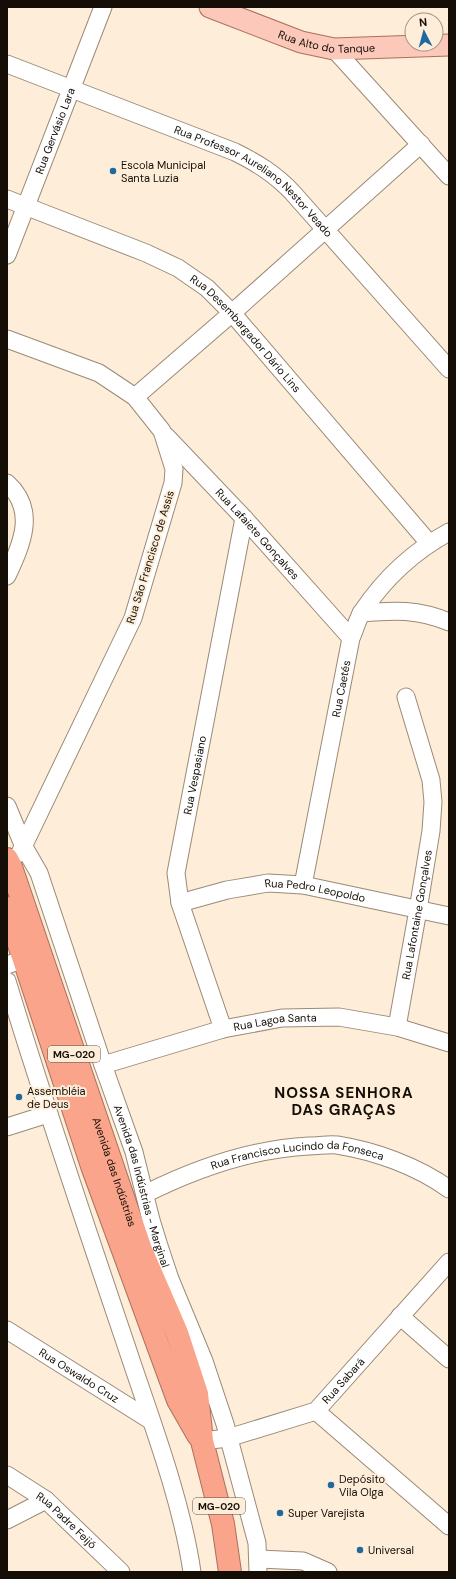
<svg xmlns="http://www.w3.org/2000/svg" width="456" height="1579" font-family="'DM Sans',sans-serif">
<rect width="100%" height="100%" fill="#feedd9"/>
<g fill="none" stroke-linecap="round" stroke-linejoin="round">
<defs>
<g id="minor">
<path d="M334 49 449 176"/>
<path id="s1" d="M7 64 235 152C257 163 275 174 292 192L449 369"/>
<path id="s2" d="M7 199 146 253 178 268 207 288 232 313 429 543"/>
<path id="s3" d="M7 255 103 7"/>
<path d="M7 339 99 373 135 397 162 431 174 469 173 483 133 618 20 853"/>
<path d="M135 397 232 313 421 144"/>
<path id="s4" d="M166 436 244 518 351 638"/>
<path d="M7 483C37 510 22 544 7 576"/>
<path d="M361 613C394 610 418 609 449 622"/>
<path id="s5" d="M7 806 24 847 39 873 103 1065 134 1152 151 1220 159 1246 170 1279 204 1361 225 1424 257 1543 258 1572"/>
<path id="s6" d="M303 885 351 638C355 630 357 620 362 612 384 579 414 551 449 532"/>
<path id="s7" d="M180 903 227 890 268 883 303 885 449 916"/>
<path d="M7 965 24 959"/>
<path d="M7 981C44 1103 85 1224 126 1345 150 1418 181 1497 192 1572"/>
<path id="s8" d="M397 1027 418 910 431 831 433 802 431 780 406 697"/>
<path id="s9" d="M223 1029 180 903 176 873 244 518"/>
<path id="s10" d="M103 1065 223 1029 282 1018 339 1017 397 1027 449 1043"/>
<path d="M7 1127 48 1114"/>
<path id="s11" d="M145 1194C197 1168 251 1149 309 1146 318 1146 328 1144 337 1145 375 1151 417 1166 449 1189"/>
<path d="M400 1316 449 1359"/>
<path id="s12" d="M7 1330 150 1420"/>
<path d="M316 1411 449 1526"/>
<path id="s13" d="M202 1441 228 1438 316 1411 449 1262"/>
<path id="s14" d="M7 1475 46 1500 121 1572"/>
<path d="M7 1520 46 1500"/>
<path d="M259 1559 303 1561 328 1572"/>
</g>
<g id="major">
<path id="s15" d="M210 7 301 42 334 49 449 45"/>
</g>
<g id="highway">
<path id="s16" d="M7 859 11 867 141 1250 177 1333 197 1394 202 1441 223 1524 230 1572"/>
<path d="M7 908 92 1166 178 1400 198 1435"/>
</g>
</defs>
<use href="#minor" stroke="#9a8a77" stroke-width="19"/>
<use href="#major" stroke="#aa705d" stroke-width="23"/>
<use href="#highway" stroke="#aa705d" stroke-width="24"/>
<use href="#minor" stroke="#fff" stroke-width="17"/>
<use href="#major" stroke="#fcc8b9" stroke-width="21"/>
<use href="#highway" stroke="#faa48b" stroke-width="22"/>
</g>
<g fill="#20699d" stroke="#feedd9" stroke-width="1.5">
<circle cx="113" cy="171" r="4"/>
<circle cx="19" cy="1097" r="4"/>
<circle cx="331" cy="1485" r="4"/>
<circle cx="280" cy="1513" r="4"/>
<circle cx="360" cy="1550" r="4"/>
</g>
<g text-anchor="middle" dominant-baseline="central" stroke-width="4" stroke-linejoin="round" paint-order="stroke">
<g fill="#feedd9" stroke="#5a5146" stroke-width="1">
<rect x="48" y="1046" width="52" height="16" rx="3"/>
<rect x="193" y="1498" width="52" height="16" rx="3"/>
</g>
<g font-size="10" font-weight="bold" fill="#140e07">
<text x="74" y="1054">MG-020</text>
<text x="219" y="1506">MG-020</text>
</g>
<g font-size="11" fill="#140e07" stroke="#feedd9">
<text stroke="none"><textPath href="#s15" startOffset="123">Rua Alto do Tanque</textPath></text>
<text stroke="none"><textPath href="#s3" startOffset="133">Rua Gervásio Lara</textPath></text>
<text stroke="none"><textPath href="#s1" startOffset="276">Rua Professor Aureliano Nestor Veado</textPath></text>
<text stroke="none"><textPath href="#s2" startOffset="279">Rua Desembargador Dário Lins</textPath></text>
<text stroke="none"><textPath href="#s4" startOffset="134">Rua Lafaiete Gonçalves</textPath></text>
<text transform="translate(150 557) rotate(-73)">Rua São Francisco de Assis</text>
<text stroke="none"><textPath href="#s6" startOffset="200">Rua Caetés</textPath></text>
<text stroke="none"><textPath href="#s9" startOffset="263">Rua Vespasiano</textPath></text>
<text stroke="none"><textPath href="#s7" startOffset="138">Rua Pedro Leopoldo</textPath></text>
<text stroke="none"><textPath href="#s8" startOffset="114">Rua Lafontaine Gonçalves</textPath></text>
<text stroke="none"><textPath href="#s10" startOffset="178">Rua Lagoa Santa</textPath></text>
<text stroke="none"><textPath href="#s11" startOffset="160">Rua Francisco Lucindo da Fonseca</textPath></text>
<text stroke="none"><textPath href="#s16" startOffset="331">Avenida das Indústrias</textPath></text>
<text stroke="none"><textPath href="#s5" startOffset="404">Avenida das Indústrias - Marginal</textPath></text>
<text stroke="none"><textPath href="#s12" startOffset="85">Rua Oswaldo Cruz</textPath></text>
<text stroke="none"><textPath href="#s13" startOffset="159">Rua Sabará</textPath></text>
<text stroke="none"><textPath href="#s14" startOffset="75">Rua Padre Feijó</textPath></text>
</g>
<g font-size="11" fill="#140e07" stroke="#feedd9" text-anchor="start">
<text x="121" y="165">Escola Municipal<tspan x="121" dy="13">Santa Luzia</tspan></text>
<text x="27" y="1091">Assembléia<tspan x="27" dy="13">de Deus</tspan></text>
<text x="339" y="1479">Depósito<tspan x="339" dy="13">Vila Olga</tspan></text>
<text x="288" y="1513">Super Varejista</text>
<text x="368" y="1550">Universal</text>
</g>
<g font-size="15" font-weight="bold" letter-spacing="1" fill="#140e07" stroke="#feedd9">
<text x="344" y="1093">NOSSA SENHORA<tspan x="344" dy="17">DAS GRAÇAS</tspan></text>
</g>
</g>
<rect width="456" height="1579" fill="none" stroke="#140e07" stroke-width="16"/>
<g transform="translate(424 32) rotate(354)"><circle r="19" fill="#feedd9" stroke="#a09485"/>
<path d="M0-3L7 15L0 10L-7 15Z" fill="#20699d"/>
<text y="-6" font-size="11" font-weight="bold" text-anchor="middle" fill="#140e07">N</text>
</g>
</svg>
